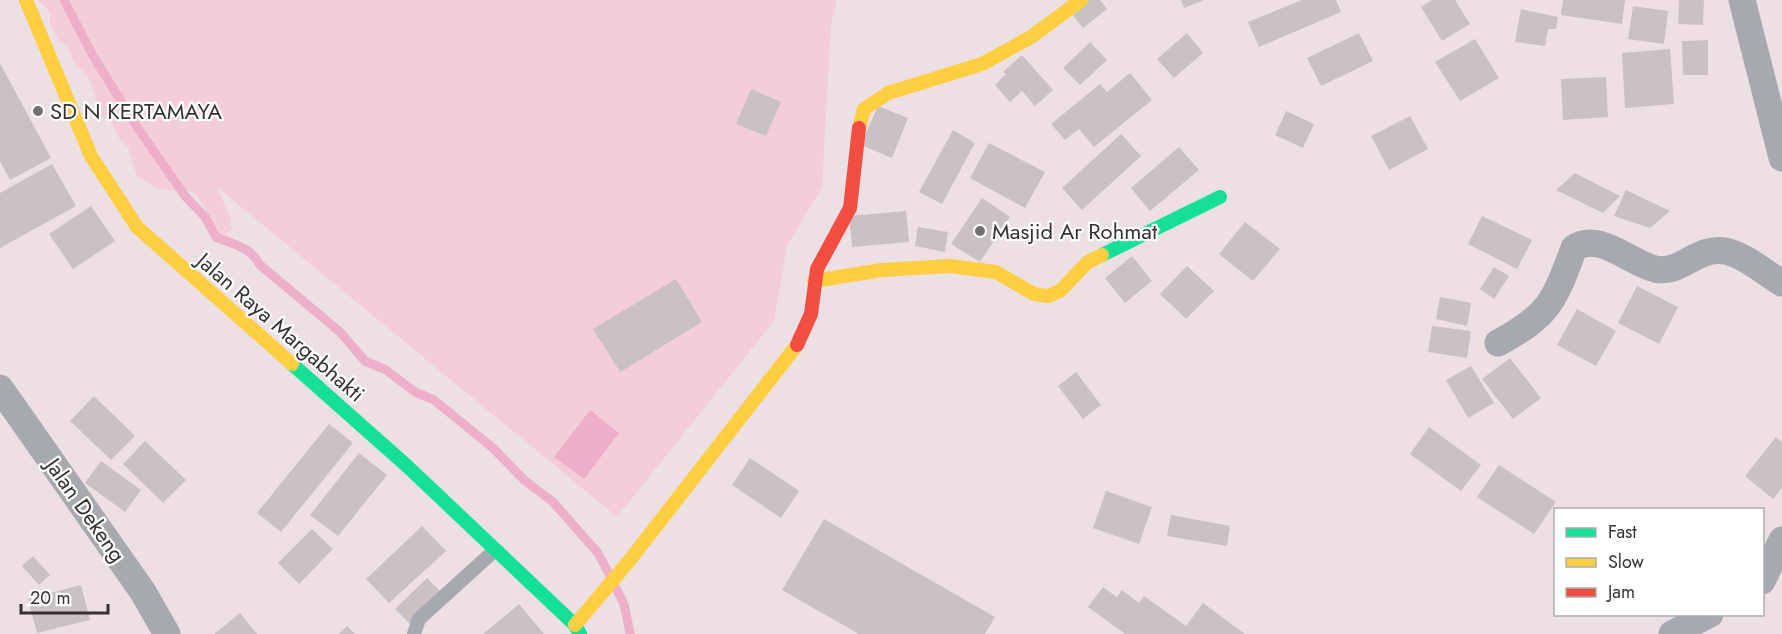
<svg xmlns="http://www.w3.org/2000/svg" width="1782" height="634" font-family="Jost,sans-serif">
<rect width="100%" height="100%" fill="#ece0e4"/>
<path fill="#f4cddb" d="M38 0H837L831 25 822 188 787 246 774 321 617 517 217 187 230 218 232 230 222 235C209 224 207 203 193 193 182 185 171 193 160 189 152 187 144 179 136 175L128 147 120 140 110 120 101 116 89 78 75 64 67 46 58 40 50 23V12Z"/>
<path fill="#edb0c8" d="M590 410 619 433 584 479 554 457Z"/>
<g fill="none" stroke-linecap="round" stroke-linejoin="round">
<path stroke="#edb0c8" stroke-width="9" d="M64 0 92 54 135 124 185 196 205 217 216 237C235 245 249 246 260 265L340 332 365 361 386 370 415 392 434 400 493 448 524 480 553 502 598 553 610 576
M616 588 624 604 630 633"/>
</g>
<path fill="#cac1c4" d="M1086 0H1100L1107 9 1083 28 1071 13Z
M1181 0H1204L1184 8Z
M1302 0H1336L1341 12 1259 47 1248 22Z
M1432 0H1455L1470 24 1442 41 1421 7Z
M1563 0H1625L1622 24 1561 15Z
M1679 0H1704L1703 25 1678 24Z
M1633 6 1668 11 1664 44 1628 39Z
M1521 9 1558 17 1556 29H1548L1545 46 1515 42Z
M1187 33 1203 53 1174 78 1157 59Z
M1359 33 1373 61 1321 86 1307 58Z
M1475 39 1499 78 1460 101 1435 62Z
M1708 40V75H1683L1682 41Z
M1090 42 1107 60 1080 85 1063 68Z
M1670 49 1674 104 1625 108 1622 53Z
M1022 55 1053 90 1035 106 1022 91 1010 102 995 85 1006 74 1003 72Z
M0 63 51 158 10 180 0 161Z
M1130 73 1152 100 1094 147 1079 129 1065 140 1051 124 1100 84 1107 92Z
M1606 77 1608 117 1563 120 1561 79Z
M751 89 781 102 766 136 736 124Z
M878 106 908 118 892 158 861 145Z
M1286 111 1314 124 1303 148 1275 135Z
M1410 116 1428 149 1389 170 1371 136Z
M953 130 975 143 942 204 919 192Z
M1121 134 1141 156 1082 210 1062 188Z
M989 143 1045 172 1025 208 970 178Z
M1179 147 1199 170 1150 211 1131 188Z
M52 164 76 206 0 248V193Z
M1575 173 1620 196 1603 213 1556 190Z
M1626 190 1670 211 1650 228 1614 216Z
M982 198 1010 217 980 262 951 244Z
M91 206 115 241 73 269 49 234Z
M906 211 909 242 852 247 849 216Z
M1482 216 1532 240 1517 269 1468 244Z
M1245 222 1280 249 1253 281 1219 254Z
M918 227 948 232 945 252 915 246Z
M1132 256 1152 281 1125 303 1105 278Z
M1187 266 1214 291 1186 319 1160 294Z
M1494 267 1509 276 1494 299 1480 289Z
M676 279 702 322 620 372 593 329Z
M1637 286 1678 307 1659 344 1618 323Z
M1440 297 1471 303 1467 326 1436 319Z
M1577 309 1616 331 1596 366 1557 345Z
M1432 326 1471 331 1467 358 1428 352Z
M1510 358 1541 398 1513 419 1482 379Z
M1471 366 1494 403 1468 418 1446 380Z
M1076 372 1101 405 1083 419 1058 386Z
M94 396 135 436 111 460 70 421Z
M329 424 353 443 281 532 257 513Z
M1429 427 1481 465 1461 491 1410 454Z
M1776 437 1782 442V488L1773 499 1745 476Z
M145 441 186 480 163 503 123 464Z
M359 453 387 475 338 536 310 515Z
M750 458 799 491 781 518 732 485Z
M101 461 141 490 125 512 85 483Z
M1499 465 1556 502 1534 534 1477 497Z
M1106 491 1152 507 1139 544 1093 528Z
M1171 515 1230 526 1227 546 1167 536Z
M824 519 995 617 985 634H859L782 590Z
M422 526 446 551 389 603 366 579Z
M312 529 333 549 299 584 278 563Z
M33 556 50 575 39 585 22 566Z
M427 578 442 593 410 624 395 609Z
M81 585 90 620 37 633 28 599Z
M1103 587 1117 597 1122 590 1139 603 1144 596 1186 626 1203 603 1245 634H1125L1088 607Z
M519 604 544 634H483Z
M240 613 257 634H214Z
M347 626 355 634H339Z"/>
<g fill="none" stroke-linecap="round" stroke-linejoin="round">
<path stroke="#a6a9ae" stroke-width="14" d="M414 634 419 619 495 550"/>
<path stroke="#a6a9ae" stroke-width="27" d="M1742 0 1782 158
M1498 343C1550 315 1554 301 1574 248 1599 231 1630 263 1655 269 1680 275 1697 246 1725 251 1745 255 1765 273 1782 283
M0 388 143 592 167 634
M1762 581 1782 540
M1672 634 1710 614"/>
<path stroke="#16e098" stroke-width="14" d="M1102 255 1220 197
M292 364 407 466 575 625 580 634"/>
<path stroke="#ffcf43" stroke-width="14" d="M26 0 91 156 137 227 292 364
M859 128 864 109 888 93 982 64 1031 37 1081 0
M814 281 882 270 950 266 996 272 1034 294 1048 296 1060 291 1088 262 1102 255
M575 625 629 561 797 345"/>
<path stroke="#f24e42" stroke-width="14" d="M797 345 811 314 817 269 850 208 859 128"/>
</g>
<g fill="#776e71" stroke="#fff" stroke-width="2">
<circle cx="38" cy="111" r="6"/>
<circle cx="980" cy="231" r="6"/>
</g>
<g text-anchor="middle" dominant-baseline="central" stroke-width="4.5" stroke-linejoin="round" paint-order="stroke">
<g font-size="22" fill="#383133" stroke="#fff" text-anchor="start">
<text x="50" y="111">SD N KERTAMAYA</text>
<text x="992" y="231">Masjid Ar Rohmat</text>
</g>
<g font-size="22" fill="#383133" stroke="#fff">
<text transform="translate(281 327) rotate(41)">Jalan Raya Margabhakti</text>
<text transform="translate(86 510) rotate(55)">Jalan Dekeng</text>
</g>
</g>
<rect x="1554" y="508" width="210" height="108" fill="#ffffff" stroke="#afadad" stroke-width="1.5"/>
<rect x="1566" y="528" width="30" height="9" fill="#16e098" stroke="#afadad" stroke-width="1.5"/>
<text x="1608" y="538" font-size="18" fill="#383133">Fast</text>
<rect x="1566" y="558" width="30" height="9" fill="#ffcf43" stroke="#afadad" stroke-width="1.5"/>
<text x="1608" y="568" font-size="18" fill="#383133">Slow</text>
<rect x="1566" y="588" width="30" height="9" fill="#f24e42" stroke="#afadad" stroke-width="1.5"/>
<text x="1608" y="598" font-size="18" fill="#383133">Jam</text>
<path d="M21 604v9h87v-9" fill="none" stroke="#383133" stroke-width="3"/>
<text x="30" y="604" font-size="18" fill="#383133" stroke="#ffffff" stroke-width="4.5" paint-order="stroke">20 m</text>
</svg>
